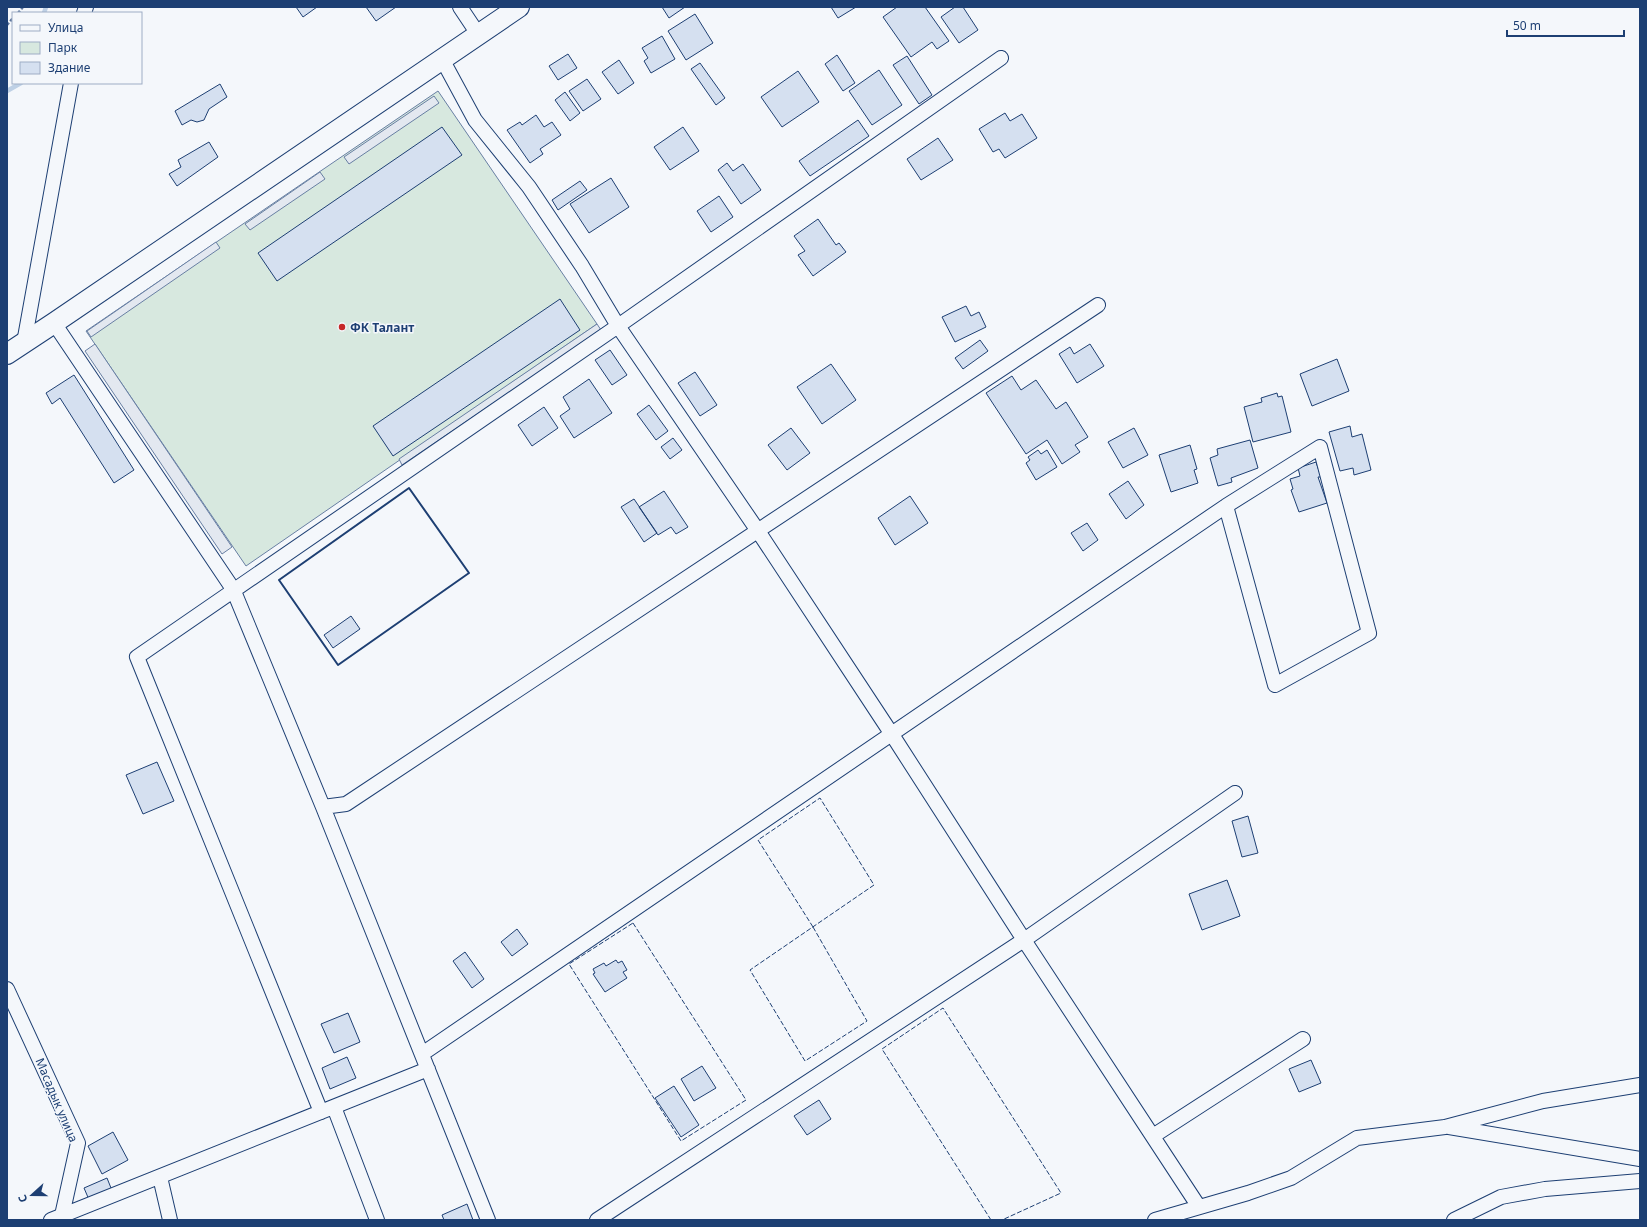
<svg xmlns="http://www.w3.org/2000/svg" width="1647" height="1227" font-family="'Noto Sans',sans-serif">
<rect width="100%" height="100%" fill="#f4f7fb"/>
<path fill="#d7e8df" stroke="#687fa3" d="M438 91 597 324 246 566 86 331Z"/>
<path fill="#e3e8f0" stroke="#687fa3" d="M434 96 439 103 349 164 344 157Z
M320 172 325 179 250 230 245 224Z
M216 242 220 248 91 337 87 331Z
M597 324 601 330 402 465 399 459Z
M95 344 232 547 222 554 85 351Z"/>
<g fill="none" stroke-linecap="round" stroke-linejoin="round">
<path stroke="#bed0e5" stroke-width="4.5" d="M44 13 46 7
M7 91 21 83"/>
</g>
<path fill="#d5e0f0" stroke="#1d3f73" d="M296 7H317L303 17Z
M366 7H396L376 21Z
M662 7H685L669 18Z
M831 7H856L838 18Z
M897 7H925L949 41 937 49 932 42 911 57 883 17Z
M955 7H963L978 30 959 43 941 17Z
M695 14 713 43 686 60 668 31Z
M662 36 675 59 651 73 644 61 648 58 642 48Z
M568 54 577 68 558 80 549 66Z
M837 55 855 83 843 91 825 64Z
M907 56 932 95 919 104 893 65Z
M619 60 634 83 618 94 602 72Z
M700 63 725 98 716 105 691 69Z
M879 70 902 105 872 125 849 91Z
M798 71 819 102 782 127 761 97Z
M587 79 601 99 583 111 569 91Z
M220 84 227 97 209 109 204 120 197 122 191 120 182 125 175 111Z
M565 92 580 113 570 121 555 100Z
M1005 113 1010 121 1022 114 1037 138 1005 158 999 149 993 152 979 129Z
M536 115 544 127 552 122 561 135 540 149 543 154 530 163 507 130 520 122 522 125Z
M858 120 869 136 810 176 799 161Z
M442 127 462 155 277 281 258 253Z
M683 127 699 151 670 170 654 147Z
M938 138 953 160 921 180 907 159Z
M209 142 218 157 177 186 169 174 181 167 178 160Z
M727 163 733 171 743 164 761 190 741 204 718 170Z
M611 178 629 207 589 233 570 204Z
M580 181 587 190 558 210 552 200Z
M719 196 733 217 711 232 697 211Z
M818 219 836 245 839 243 846 252 813 276 798 255 805 251 794 236Z
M560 299 580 330 393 456 373 426Z
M966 306 971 316 979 312 986 327 955 342 942 317Z
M980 340 988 351 963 369 955 358Z
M1090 344 1104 366 1077 383 1059 354 1070 347 1074 354Z
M610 350 627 375 612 385 595 360Z
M1337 359 1349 391 1312 406 1300 374Z
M831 364 856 400 822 424 797 387Z
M695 372 717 405 700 416 678 383Z
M74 375 134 470 114 483 60 398 52 404 46 393Z
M1012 376 1021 390 1036 380 1056 409 1066 402 1088 437 1075 445 1080 452 1062 464 1047 440 1026 454 986 393Z
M589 379 612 413 574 438 560 416 570 409 563 397Z
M1277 393 1278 397 1282 396 1291 432 1253 442 1244 407 1262 402 1261 398Z
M649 405 668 431 656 440 637 414Z
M544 407 558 428 532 446 518 425Z
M1350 426 1352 437 1362 434 1371 470 1354 475 1353 468 1340 471 1329 432Z
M791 428 810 453 787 470 768 445Z
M1134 428 1148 455 1123 468 1108 442Z
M673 438 682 450 670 459 661 447Z
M1250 440 1258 468 1231 478 1232 482 1218 486 1210 458 1218 455 1217 449Z
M1190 445 1197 469 1194 470 1198 483 1171 492 1159 455Z
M1038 450 1041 454 1047 450 1057 467 1036 480 1026 463 1030 460 1028 457Z
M1316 462 1321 477H1318L1327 503 1299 512 1291 490 1293 489 1290 479 1300 476 1298 468Z
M1128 481 1144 505 1126 519 1109 494Z
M664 491 688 527 676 534 671 527 658 535 639 507Z
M910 496 928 523 895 545 878 518Z
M634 499 657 533 644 542 621 507Z
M1087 523 1098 540 1083 551 1071 533Z
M351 616 360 629 333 648 324 635Z
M157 762 174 801 143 814 126 775Z
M1248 816 1258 853 1242 857 1232 821Z
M1227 880 1240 916 1202 930 1189 894Z
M517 929 528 944 512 956 501 942Z
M465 952 484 979 472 988 453 961Z
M616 960 618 963 622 961 627 970 623 972 627 978 605 992 593 974 595 973 593 969 604 963 606 966Z
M348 1013 360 1042 334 1053 321 1024Z
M347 1057 356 1078 330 1089 322 1068Z
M1311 1060 1321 1083 1299 1092 1289 1069Z
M702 1066 716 1088 694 1101 681 1079Z
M674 1086 699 1125 681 1137 655 1098Z
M819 1100 831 1119 807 1135 794 1116Z
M113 1132 128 1160 102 1174 88 1146Z
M107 1178 113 1193 90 1202 84 1188Z
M467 1204 473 1220H444L442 1215Z"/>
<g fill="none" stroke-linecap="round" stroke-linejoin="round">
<defs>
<path id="street" d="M460 7 478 34
M84 13 86 7
M442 59 475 120 529 187 582 266 618 326 758 531 891 733 1024 940 1199 1207
M54 323 233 589 323 807 488 1220
M24 343 71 83
M323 807 346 804 1098 305
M7 989 78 1143 61 1220
M422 1054 1226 506 1320 447 1369 633 1275 685 1226 506
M334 1107 377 1220
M321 1112 137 657 618 326 1001 58
M1449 1127 1640 1159
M1153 1136 1303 1039
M160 1177 170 1220
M51 1220 428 1069
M597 1220 1024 940 1235 793
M1155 1220 1248 1193 1291 1178 1357 1138 1445 1127 1543 1101 1640 1085
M1454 1220 1501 1197 1545 1189 1640 1181"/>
<path id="secondary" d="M7 354 54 323 519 7"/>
</defs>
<use href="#street" stroke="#1d3f73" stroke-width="16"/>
<use href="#secondary" stroke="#1d3f73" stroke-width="22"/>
<path stroke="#5e769c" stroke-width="2.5" stroke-dasharray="3 2" stroke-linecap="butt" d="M18 13 23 7
M7 25 13 18"/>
<use href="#street" stroke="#f4f7fb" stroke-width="14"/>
<use href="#secondary" stroke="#f4f7fb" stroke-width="20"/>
<path stroke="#1d3f73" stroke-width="1" stroke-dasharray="5 2" stroke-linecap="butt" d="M633 923 746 1100 681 1141 569 964Z
M813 927 867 1021 805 1061 750 970 874 885 820 798 758 840 813 927
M991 1220 882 1049 943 1008 1061 1193 1002 1220"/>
<path stroke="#1d3f73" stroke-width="2" d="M409 488 469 573 338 665 279 580Z"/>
</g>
<circle fill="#c62828" stroke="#f4f7fb" stroke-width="1.5" cx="342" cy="327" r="4"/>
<g text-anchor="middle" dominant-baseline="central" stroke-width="3" stroke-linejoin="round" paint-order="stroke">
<g font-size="12" font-weight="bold" fill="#1d3f73" stroke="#f4f7fb" text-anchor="start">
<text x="350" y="327">ФК Талант</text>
</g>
<g font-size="12" fill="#1d3f73" stroke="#f4f7fb">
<text transform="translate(57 1100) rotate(67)">Масадык улица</text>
</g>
</g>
<rect width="1647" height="1227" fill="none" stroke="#1d3f73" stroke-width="16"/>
<rect x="12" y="12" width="130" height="72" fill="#f4f7fb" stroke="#9eadc5"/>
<rect x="20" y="25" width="20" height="6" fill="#f4f7fb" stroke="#9eadc5"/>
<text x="48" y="32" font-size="12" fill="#1d3f73">Улица</text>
<rect x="20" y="42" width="20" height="12" fill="#d7e8df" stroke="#9eadc5"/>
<text x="48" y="52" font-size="12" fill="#1d3f73">Парк</text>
<rect x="20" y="62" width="20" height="12" fill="#d5e0f0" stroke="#9eadc5"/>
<text x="48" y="72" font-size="12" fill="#1d3f73">Здание</text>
<g transform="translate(32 1195) rotate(249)" stroke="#f4f7fb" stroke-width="3" paint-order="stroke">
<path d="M0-3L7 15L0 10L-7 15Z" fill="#1d3f73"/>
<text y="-6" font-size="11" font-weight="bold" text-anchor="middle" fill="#1d3f73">С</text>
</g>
<path d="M1507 30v6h117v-6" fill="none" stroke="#1d3f73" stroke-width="2"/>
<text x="1513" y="30" font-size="12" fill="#1d3f73" stroke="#f4f7fb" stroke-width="3" paint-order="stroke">50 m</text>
</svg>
